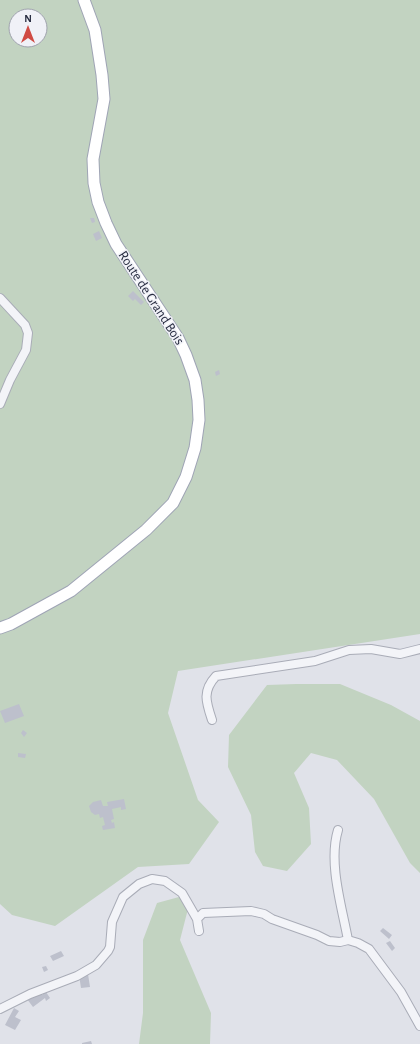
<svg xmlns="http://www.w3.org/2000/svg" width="420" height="1044" font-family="'Alegreya Sans',sans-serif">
<rect width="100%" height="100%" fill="#e0e2e9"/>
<path fill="#c2d3c1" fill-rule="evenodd" d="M0 0H420V634L178 671 168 713 198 800 219 822 189 864 138 867 55 926 12 915 0 904ZM16 16H40V40H16Z
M296 684H340L391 705 420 721V873L410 863 374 799 337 760 311 753 294 773 309 808 311 844 287 871 263 866 255 852 251 815 228 767 229 735 267 685Z
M179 897 189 905 180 940 211 1013 210 1044H139L143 1013V940L157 903Z"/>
<path fill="#bdc0cc" d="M90 218H94L95 222 92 223Z
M99 231 102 238 96 241 93 234Z
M133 291 144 302 141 305 135 299 133 301 128 296Z
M219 370 220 374 216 376 215 372Z
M19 704 24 716 5 723 0 711Z
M23 730 27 733 24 737 21 733Z
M18 753 26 754 25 758 18 757Z
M124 799 126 809 121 810V807L112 809 114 819 111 820 112 823 114 822 115 828 103 830 102 826 105 825 103 817 100 818 99 814 95 815 91 812 89 806 93 802 101 800 103 806H108L107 802Z
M383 928 392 935 389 939 380 931Z
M390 941 395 948 392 951 386 943Z
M61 951 64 956 53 961 50 956Z
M46 966 48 970 44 972 42 967Z
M88 974 90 987 81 988 79 975Z
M38 986 42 995 46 992 50 998 46 1001 45 998 33 1007 24 995 29 993Z
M14 1008 19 1011 15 1017 21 1020 15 1030 5 1025Z
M91 1041 92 1044H82V1043Z"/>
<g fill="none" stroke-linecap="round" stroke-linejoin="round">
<defs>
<path id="minor" d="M0 298 25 325 28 333 26 350 10 380 0 404
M212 720C206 702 202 691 216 676L315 661 349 650 371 649 400 654 420 649
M338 830C328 863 342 907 348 940
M199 931 197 919 203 913 251 911 264 914 272 919 317 935 329 941 340 942 348 940 358 943 369 949 401 992 420 1026
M0 1009 30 994 77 976 96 965 108 951 110 947 112 922 123 897 139 884 152 879 165 881 182 893 197 919"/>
<path id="major" d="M0 628 11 624 71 591 146 530 173 503 186 477 195 448 199 420 198 400 195 380 186 355 178 338 116 244 106 223 98 202 94 183 93 159 104 99 102 75 95 30 84 0"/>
</defs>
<use href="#minor" stroke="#a9acb7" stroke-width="10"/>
<use href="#major" stroke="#9fa4b5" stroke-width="13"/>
<use href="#minor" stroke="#f3f4f8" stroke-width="8"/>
<use href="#major" stroke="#fff" stroke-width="11"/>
</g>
<g text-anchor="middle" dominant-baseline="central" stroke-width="3" stroke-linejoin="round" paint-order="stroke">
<g font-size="14" fill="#282d41" stroke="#f0f1f7">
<text transform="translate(151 298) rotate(57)">Route de Grand Bois</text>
</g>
</g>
<g transform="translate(28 28)"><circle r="19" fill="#f0f1f7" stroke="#a0a3ae"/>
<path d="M0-3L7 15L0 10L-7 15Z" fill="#d04a43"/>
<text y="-6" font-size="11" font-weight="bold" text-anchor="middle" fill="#282d41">N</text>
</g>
</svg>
